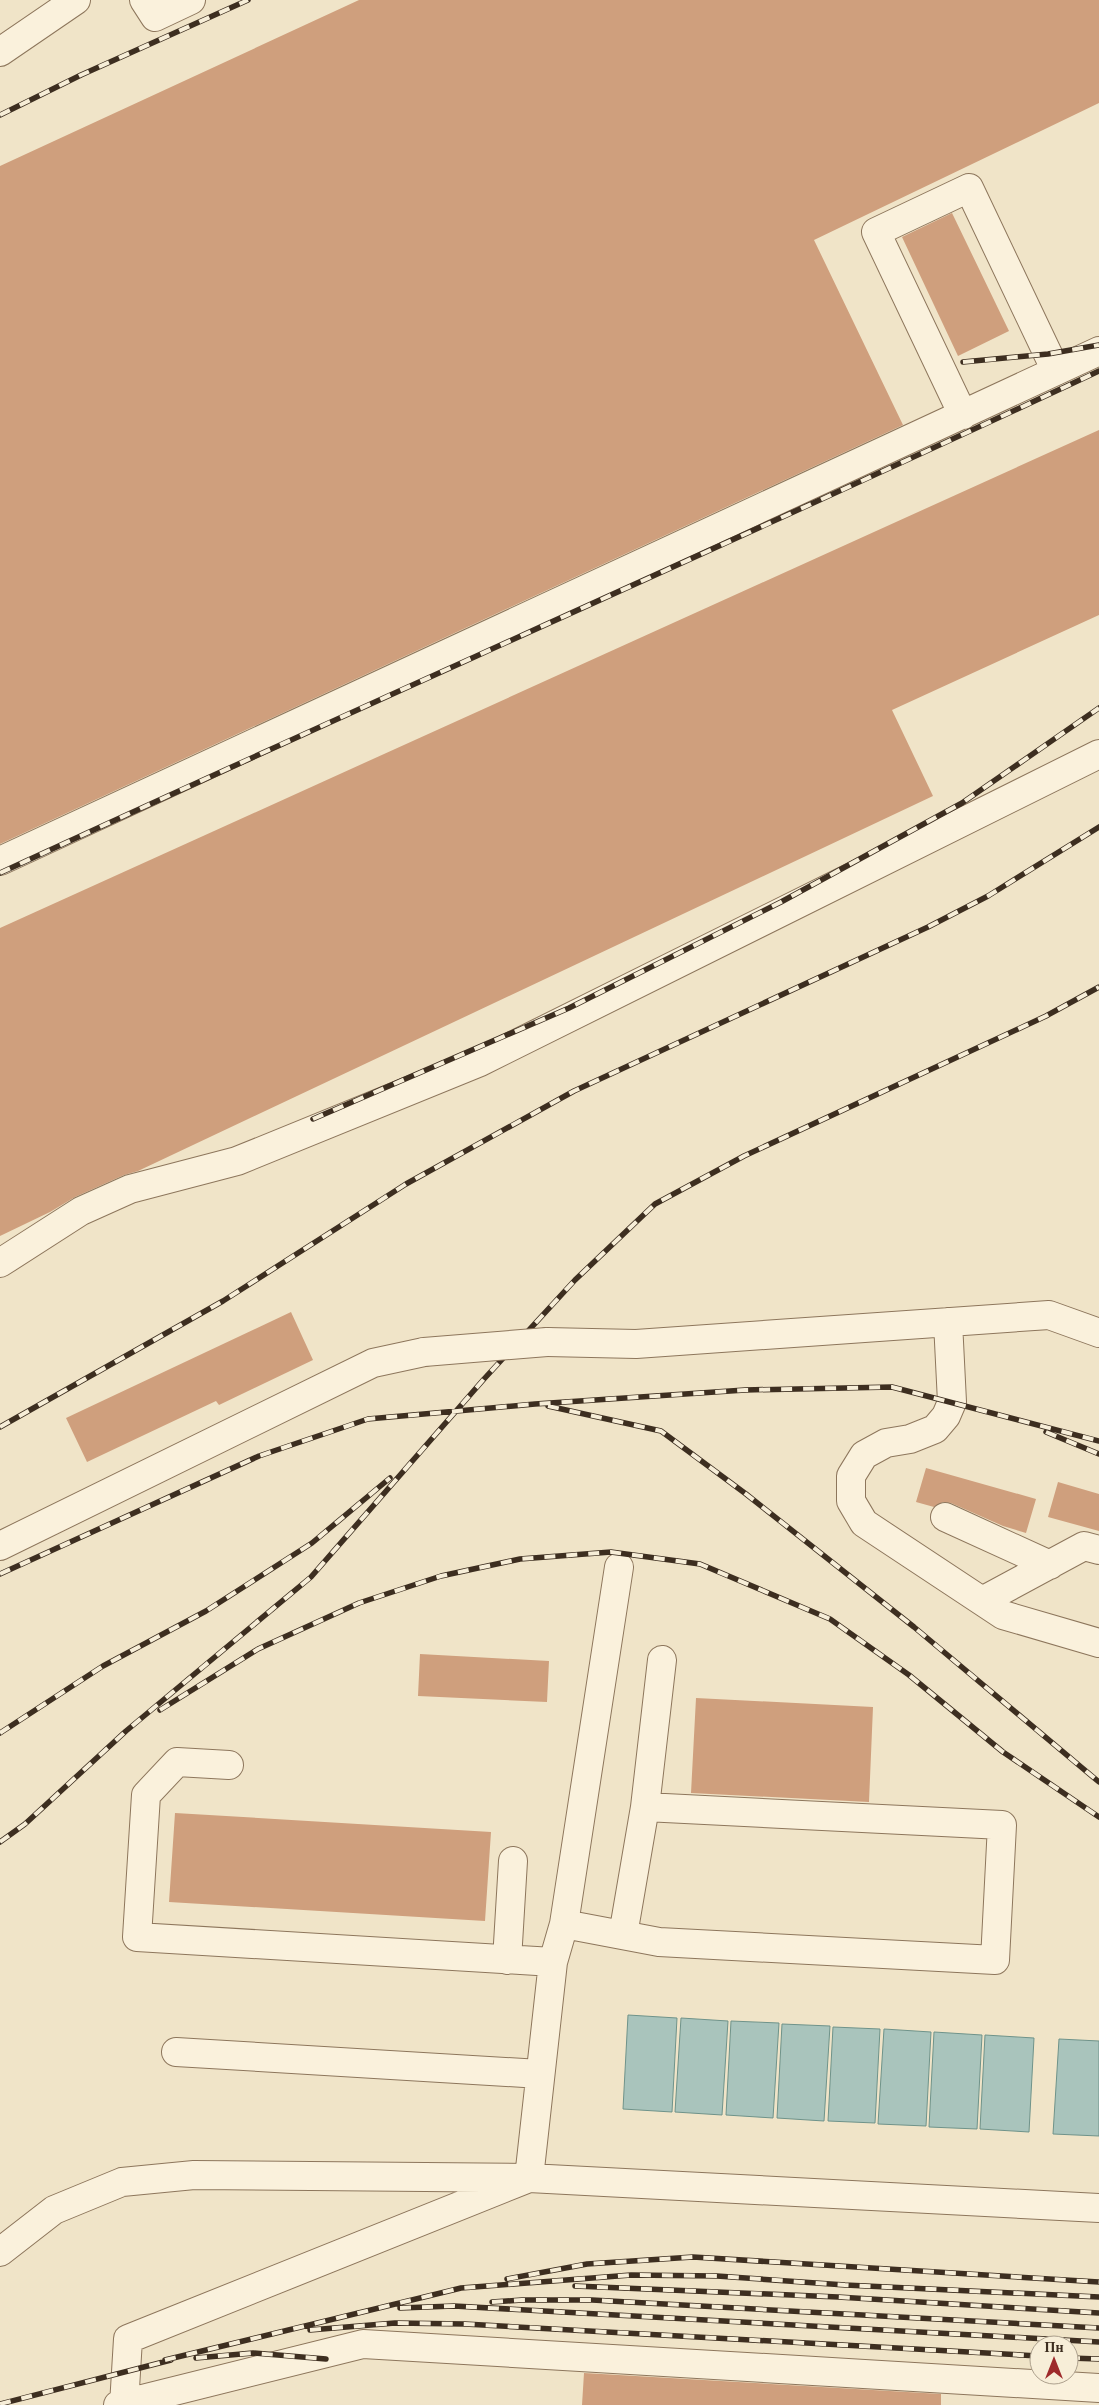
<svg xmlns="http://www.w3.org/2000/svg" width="1099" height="2405" font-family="'Crimson Pro',serif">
<rect width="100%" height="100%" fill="#f0e4c8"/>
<path fill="#a9c4bc" stroke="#6f938a" d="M628 2015 677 2018 672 2112 623 2109Z
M681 2018 728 2021 722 2115 675 2112Z
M731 2021 779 2023 773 2118 726 2115Z
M782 2024 830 2026 824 2121 777 2118Z
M833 2027 880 2029 875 2123 828 2121Z
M884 2029 931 2032 926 2126 878 2124Z
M934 2032 982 2035 977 2129 929 2127Z
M985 2035 1034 2038 1029 2132 980 2129Z
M1059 2039 1099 2041V2136L1053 2134Z"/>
<path fill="#cf9f7d" d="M359 0H1099V103L814 240 903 425 0 844V166Z
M952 213 1009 331 958 356 902 237Z
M1099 430V615L892 710 933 796 138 1171 124 1175 75 1197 50 1212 0 1236V928Z
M291 1312 313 1360 219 1405 216 1401 87 1462 66 1418Z
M926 1468 1036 1499 1026 1533 1003 1526 951 1503 943 1502 934 1507 916 1502Z
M1058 1482 1099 1494V1531L1048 1517Z
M420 1654 549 1661 547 1702 418 1696Z
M696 1698 873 1707 869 1802 691 1793Z
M175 1813 491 1832 485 1921 169 1902Z
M584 2373 941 2394V2405H582Z"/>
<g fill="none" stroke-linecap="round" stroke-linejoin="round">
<defs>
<path id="minor" d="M144 0 155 17 191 0
M0 52 76 0
M963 415 876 232 969 188 1056 371
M0 861 1099 351
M0 1263 81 1211 130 1189 237 1161 480 1062 1099 754
M948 1322 952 1402 946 1416 935 1429 910 1439 886 1443 864 1455 851 1476V1501L864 1523 1003 1615 1099 1643
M547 1342 636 1344 1049 1315 1099 1333
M945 1517 1050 1565
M0 1546 373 1363 424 1352
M982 1601 1084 1546 1099 1550
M229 1765 177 1762 146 1795 137 1937 553 1962
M564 1924 659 1942 995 1960 1002 1825 645 1807
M623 1935 645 1807 662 1660
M507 1960 513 1861
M176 2052 540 2074
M0 2252 54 2210 122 2182 194 2175 529 2178 1099 2208
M118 2405 363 2344 1099 2388
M124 2405 128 2339 529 2178 553 1962 564 1924 619 1567"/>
</defs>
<use href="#minor" stroke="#8d765c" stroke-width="30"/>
<use href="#minor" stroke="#faf1dc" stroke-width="28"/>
<defs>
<path id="rail" d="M0 115 81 75 248 0
M963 362 1048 354 1099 345
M0 873C366 704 734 542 1099 371
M313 1119 569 1008 781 902 962 803 1099 708
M548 1406 661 1431 746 1494 914 1627 1099 1782
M0 1427 223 1301 406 1184 574 1091 928 927 988 896 1099 827
M1046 1432 1099 1454
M0 1574 259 1456 368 1419 535 1404 745 1390 892 1387 1099 1441
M160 1710 258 1649 359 1603 441 1576 520 1559 611 1552 700 1564 830 1619 909 1675 1003 1752 1099 1817
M0 1733 103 1666 206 1611 312 1543 390 1478
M0 1842 25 1824 126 1731 311 1577 484 1379 575 1280 655 1204 744 1156 1046 1016 1099 987
M507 2279 587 2264 693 2257 1099 2282
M575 2286 838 2297 1099 2313
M492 2302 522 2300H592L1099 2328
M400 2308 454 2306 1099 2342
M310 2330 395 2323 465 2324 1039 2356
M196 2358 253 2353 326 2359
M1069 2358 1099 2359
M165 2360 461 2288 631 2275 717 2276 845 2285 1099 2297
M0 2404 171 2360"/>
</defs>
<use href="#rail" stroke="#3d2e20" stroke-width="5.5"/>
<use href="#rail" stroke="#f7eed8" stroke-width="4" stroke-dasharray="11" stroke-linecap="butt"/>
<defs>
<path id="minor-bridge" d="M424 1352 547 1342"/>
</defs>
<use href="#minor-bridge" stroke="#8d765c" stroke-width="30" stroke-linecap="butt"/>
<use href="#minor-bridge" stroke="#faf1dc" stroke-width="28"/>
</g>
<g transform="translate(1054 2360)"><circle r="24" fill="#f7eed8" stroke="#ada18e"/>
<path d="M0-4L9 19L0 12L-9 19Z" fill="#9e2a2b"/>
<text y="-8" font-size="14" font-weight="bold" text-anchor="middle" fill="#3d2e20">Пн</text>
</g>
</svg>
